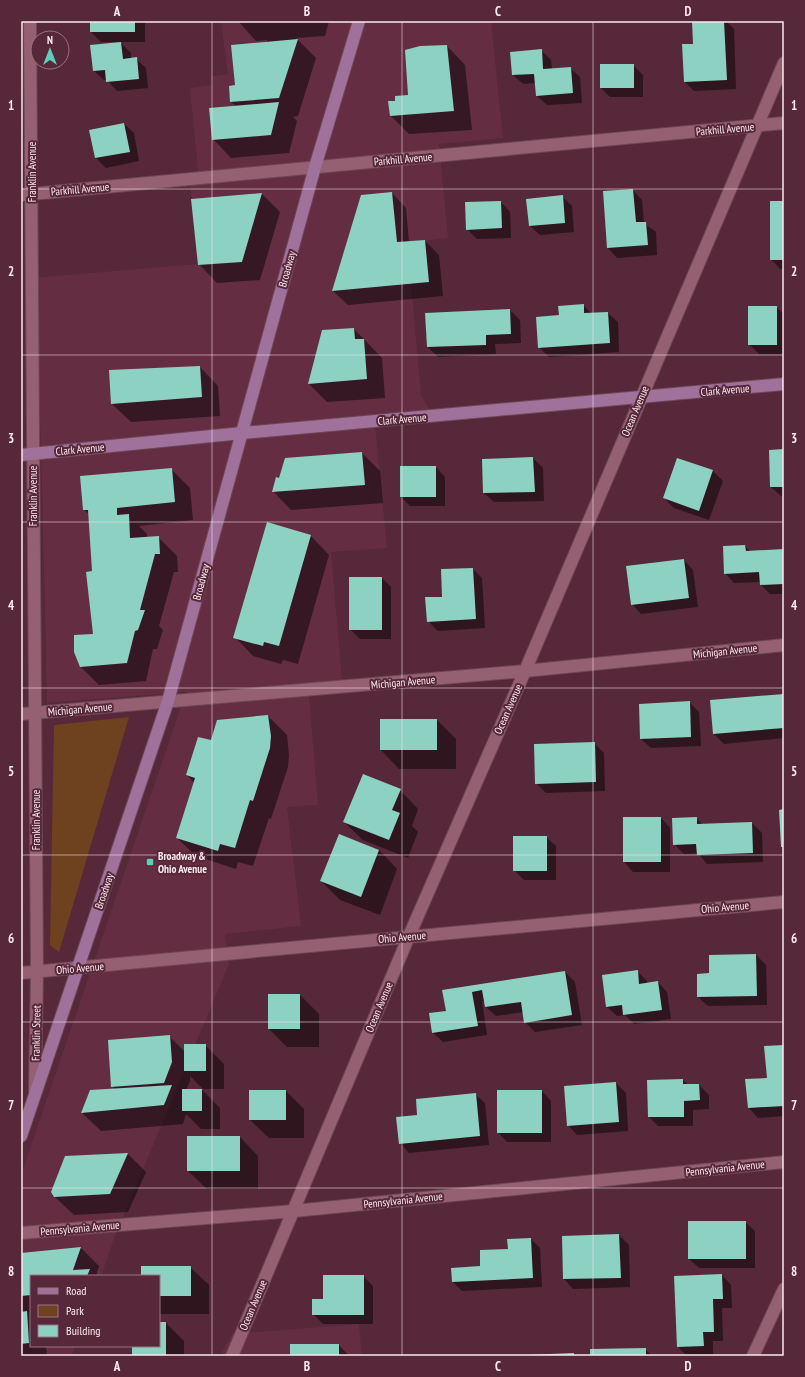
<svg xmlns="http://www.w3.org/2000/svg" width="805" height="1377" font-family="'PT Sans Narrow',sans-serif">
<rect width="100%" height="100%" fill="#562839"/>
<path fill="#642d42" d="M221 21H491L503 138 439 144 448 238 422 241 429 282 411 284 421 395 429 409 374 416 387 548 331 552 342 680 308 683 318 805 287 807 301 926 225 934 229 964 115 1236 101 1276H31V1346H75L72 1356H21V1175L186 692 47 703 41 444 32 278 198 264 189 172 198 171 190 88 213 85 212 76 228 74Z
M359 1324 362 1356H220L232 1334Z"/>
<path fill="#6e421e" d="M129 717 59 952 50 945 54 725Z"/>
<path fill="#0007" d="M91 21H145V42H101L91 32Z
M195 21H220V22H196Z
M238 21H329L325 36 296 38 316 58 298 116 293 117 297 121 289 153 231 158 213 139 236 106 231 102 236 86 267 42V40L256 41Z
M693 21H726L734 29 736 89 694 91 685 82 694 45Z
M121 43 131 53V59H136L146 68 148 88 117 91 107 80H104L94 71Z
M447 46 465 65 472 130 409 134 391 116 396 102 409 96Z
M541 50 551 60 552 69 570 68 580 77 582 103 547 105 537 96 536 83 523 84 513 75Z
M633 65 643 75V97H610L601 88Z
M124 124 134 133 139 161 106 168 96 158 90 131Z
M633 190 642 200 644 223 656 232 657 255 617 258 608 248Z
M392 193 406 208 409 242 425 241 439 255 443 296 348 305 333 291Z
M262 194 280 212 260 280 217 283 199 264Z
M562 196 572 206 574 232 540 235 530 226Z
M501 202 510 212 511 238 477 239 467 229Z
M784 202V269H780L771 259Z
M583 305 592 314 608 313 618 322 619 352 549 357 539 347 560 316Z
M776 307 784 314V354H759L749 344Z
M510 310 520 320 521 343 495 344 496 354 438 357 428 347Z
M354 329 382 358 385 398 327 402 309 384 323 331Z
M200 367 218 386 220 416 131 422 112 404Z
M784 450V496H781L771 487Z
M362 453 380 471 383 503 291 510 273 491 280 479Z
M533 458 543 468 544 501 494 502 484 493 483 460Z
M678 459 713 471 723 481 709 520 674 508 664 498Z
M436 467 445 477V506H410L401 497Z
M171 469 190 488 193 520 139 526 147 534V538L158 537 177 556 178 572H174L159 626 163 630 157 649H153L146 681 99 685 81 667 94 635 93 572 89 514 84 510Z
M267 524 311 536 329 555 298 664 283 660 281 664 253 656 235 637Z
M745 546 751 552 784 550V594H770L761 585 760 582 734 583 725 573Z
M684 560 693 570 698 607 641 614 632 604Z
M473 569 482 578 485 628 438 631 428 621 443 597Z
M382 578 391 587V639H360L350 629Z
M784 695V738L724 744 714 734Z
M689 702 699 712 701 746 651 748 641 739Z
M268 716 287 735 289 755 288 767 271 819 269 818 253 866 238 862 236 869 196 856 177 838 194 783 187 775 212 742Z
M381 720H437L456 739V769H399L381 750Z
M594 743 604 753 605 791 546 793 536 783Z
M400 790 418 809 412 826 418 832 408 858 363 840 344 822Z
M661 818 670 828V872H633L624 862Z
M696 818 703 825 752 823 762 833 763 862 707 864 698 853 684 854 674 844Z
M546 837 556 846V880H524L514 870Z
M379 850 397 869 380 915 340 900 321 881Z
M756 955 766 965 767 1005 708 1006 698 997 710 974V956Z
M637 971 647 981V984L658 982 667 992 671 1019 634 1024 625 1015 617 1016 607 1007Z
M565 972 575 982 582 1025 535 1032 525 1022 524 1012 496 1016 486 1007 485 1001H482L487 1035 443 1042 433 1033 447 1011 444 991Z
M269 995H300L319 1014V1047H287L269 1029Z
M169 1036 185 1052 206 1046 224 1064V1089H203L190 1076V1081L186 1090H202L220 1108V1129H201L186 1114 183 1124 101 1131 82 1113 116 1090 112 1086Z
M784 1046V1116L758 1118 749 1108 746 1080 768 1079Z
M683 1080 688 1085H699L709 1095V1109L693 1110V1126H658L649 1117Z
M616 1083 626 1093 628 1131 577 1135 568 1125Z
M286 1091 304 1109V1138H269L250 1120Z
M542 1091 551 1101V1142H507L498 1132Z
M475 1094 485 1103 489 1145 409 1153 400 1143 418 1115Z
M240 1137 258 1156V1189H207L188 1171Z
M128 1154 146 1172 128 1212 74 1215 55 1197Z
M745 1222 755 1231V1268H699L689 1259Z
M619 1235 629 1245 630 1287 573 1289 564 1279 563 1237Z
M531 1239 540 1248 542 1287 462 1291 452 1281 482 1267 509 1249Z
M81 1248 99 1266 96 1276H31V1315H29L31 1317V1346H46L47 1356H21V1254Z
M190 1267 209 1285V1314H160L159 1276H142Z
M722 1275 731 1285 732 1308H722L723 1341H713V1355L687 1356 678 1347Z
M363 1276 373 1286V1324H323L313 1314 324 1300Z
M159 1323H166L184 1341V1356H133V1346H159Z
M291 1345H339L349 1356H291Z
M645 1349 652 1356H591Z"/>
<path fill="#8cd1c1" d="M90 21H135V32H90Z
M692 21H724L727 80 684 82 682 44H693Z
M298 39 279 98 230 102 229 86 235 85 231 45Z
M121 42 123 59 137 57 139 79 106 82 105 70 93 71 90 45Z
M447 45 454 111 390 116 388 101H395V96L408 95 405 50 420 46Z
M542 49 543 69 571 67 573 93 536 96 534 74 512 75 510 52Z
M600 64H634V88H600Z
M279 102 271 135 212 140 209 108Z
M124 123 130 152 95 158 89 130Z
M633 189 636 222H646L648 245 607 248 603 191Z
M392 192 397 242 425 240 429 282 332 291 361 195Z
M262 193 242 262 198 265 191 199Z
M563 195 565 223 529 226 526 199Z
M501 201 502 228 466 230 465 202Z
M770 201H784V260H770Z
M584 304V313L608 312 610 343 538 348 536 317 559 315 558 306Z
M748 306H777V345H748Z
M510 309 511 334 486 335V345L427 347 425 313Z
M354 328 355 339H364L367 379 308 384 322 330Z
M200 366 202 397 111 404 109 370Z
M784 449V487H770L769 450Z
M362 452 365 485 272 492 276 477 279 478 285 458Z
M533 457 535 492 483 493 482 459Z
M677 458 713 470 699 511 663 498Z
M400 466H436V497H400Z
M172 468 175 502 117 508V515L129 514 130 538 159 536 160 554H155L140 610H145L138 630 135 631 127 663 80 667 74 652V635L93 634 86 572 92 571 88 510H83L80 476Z
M267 522 311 535 279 646 264 642 263 646 233 638Z
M745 545 746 551 784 549V584L760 585 759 572 724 574 723 546Z
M684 559 689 598 631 605 626 566Z
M473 568 476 619 427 622 425 597H442L441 569Z
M349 577H382V630H349Z
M784 694V728L713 734 710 700Z
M690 701 691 737 640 739 639 704Z
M268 715 271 736 270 748 253 801 250 800 235 848 220 844 218 851 176 838 195 778 186 775 198 737 211 740 217 720Z
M380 719H437V750H380Z
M595 742 596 782 535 784 534 744Z
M363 774 401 789 392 810 400 813 389 840 343 822Z
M784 809V847H781L779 810Z
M623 817H661V862H623Z
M697 817V824L752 822 753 853 697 855 696 844 673 845 672 818Z
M339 834 379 850 361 897 320 881Z
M513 836H547V871H513Z
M756 954 757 996 697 997V974L709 973V955Z
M638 970 639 984 658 981 662 1010 623 1015 622 1005 606 1007 602 975Z
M565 971 572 1015 524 1023 521 1002 485 1007 482 990 472 992 478 1026 432 1033 429 1013 446 1011 442 990Z
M268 994H300V1029H268Z
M170 1035 172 1062 164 1083 111 1087 108 1040Z
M184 1044H206V1071H184Z
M784 1045V1106L748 1108 745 1079 767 1078 764 1046Z
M683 1079V1084H699L700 1100 684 1101V1117H648L647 1080Z
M616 1082 619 1122 567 1126 564 1086Z
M172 1085 164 1105 81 1113 90 1090Z
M182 1089H202V1111H182Z
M249 1090H286V1120H249Z
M497 1090H542V1133H497Z
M476 1093 480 1136 399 1144 396 1117 417 1115 416 1099Z
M187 1136H240V1171H187Z
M128 1153 110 1194 54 1197 51 1192 65 1156Z
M688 1221H746V1259H688Z
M619 1234 621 1278 563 1279 562 1236Z
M531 1238 533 1278 452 1282 451 1268 480 1266V1250L508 1249 507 1239Z
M81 1247 73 1270 90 1269 87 1276H31V1295L21 1296V1253Z
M141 1266H191V1296H159V1276H141Z
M722 1274 723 1299H713L714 1332H703L704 1346 677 1347 674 1276Z
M323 1275H364V1315H312V1299H323Z
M27 1311 29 1343 21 1344V1312Z
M159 1322H166V1356H132V1346H159Z
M290 1344H339V1356H290Z
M646 1348V1356H590V1349Z
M574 1353V1356H526V1355Z"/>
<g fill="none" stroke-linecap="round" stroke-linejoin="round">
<defs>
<path id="street" d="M30 21 37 971 35 1092
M21 195 784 123
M21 714 525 671 784 645
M21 973 784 902
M21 1233 294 1211 784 1162
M232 1356 409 936 525 671 784 63
M753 1356 784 1289"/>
<path id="secondary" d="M21 455 242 433 784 384
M21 1136 168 701 315 167 359 21"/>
</defs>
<use href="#street" stroke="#6c4756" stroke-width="14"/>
<use href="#secondary" stroke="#6c4756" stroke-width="14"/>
<use href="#street" stroke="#956072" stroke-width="12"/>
<use href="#secondary" stroke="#a0719b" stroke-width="12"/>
</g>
<path fill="none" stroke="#fce9ee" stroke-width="1" stroke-opacity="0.55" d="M212 21V1356M402 21V1356M593 21V1356M21 189H784M21 355H784M21 522H784M21 688H784M21 855H784M21 1022H784M21 1188H784"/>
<rect fill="#5eceb8" stroke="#562839" stroke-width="1.5" x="146" y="858" width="8" height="8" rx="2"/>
<g text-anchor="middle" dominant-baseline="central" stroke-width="4" stroke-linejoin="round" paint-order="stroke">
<g font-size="11" fill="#fce9ee" stroke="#562839">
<text transform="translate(725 129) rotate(-5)">Parkhill Avenue</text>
<text transform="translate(403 159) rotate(-5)">Parkhill Avenue</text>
<text transform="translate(32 172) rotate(-90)">Franklin Avenue</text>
<text transform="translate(80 189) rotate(-5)">Parkhill Avenue</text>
<text transform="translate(287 269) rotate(-74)">Broadway</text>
<text transform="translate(725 390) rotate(-5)">Clark Avenue</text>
<text transform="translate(635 411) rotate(-67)">Ocean Avenue</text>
<text transform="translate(402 419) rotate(-5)">Clark Avenue</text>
<text transform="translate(80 449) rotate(-6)">Clark Avenue</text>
<text transform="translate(33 496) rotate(-90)">Franklin Avenue</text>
<text transform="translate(201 582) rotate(-75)">Broadway</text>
<text transform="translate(725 651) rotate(-6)">Michigan Avenue</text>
<text transform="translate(403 682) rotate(-5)">Michigan Avenue</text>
<text transform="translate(80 709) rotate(-5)">Michigan Avenue</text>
<text transform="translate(508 709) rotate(-66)">Ocean Avenue</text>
<text transform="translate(36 820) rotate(-90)">Franklin Avenue</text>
<text transform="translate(104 891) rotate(-71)">Broadway</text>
<text transform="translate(725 907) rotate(-5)">Ohio Avenue</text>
<text transform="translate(402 937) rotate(-5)">Ohio Avenue</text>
<text transform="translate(80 968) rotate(-5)">Ohio Avenue</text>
<text transform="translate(379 1007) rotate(-67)">Ocean Avenue</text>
<text transform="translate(36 1033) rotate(-89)">Franklin Street</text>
<text transform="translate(725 1168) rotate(-6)">Pennsylvania Avenue</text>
<text transform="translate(403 1200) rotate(-6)">Pennsylvania Avenue</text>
<text transform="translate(80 1228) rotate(-5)">Pennsylvania Avenue</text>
<text transform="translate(253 1305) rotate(-67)">Ocean Avenue</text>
</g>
<g font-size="11" font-weight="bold" fill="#fce9ee" stroke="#562839" text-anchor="start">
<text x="158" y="856">Broadway &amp;<tspan x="158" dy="13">Ohio Avenue</tspan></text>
</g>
</g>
<rect width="805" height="1377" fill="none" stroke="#562839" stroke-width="44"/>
<rect x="30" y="1275" width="130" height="72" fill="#562839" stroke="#987581"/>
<rect x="38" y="1288" width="20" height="6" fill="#a0719b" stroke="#987581"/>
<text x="66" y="1295" font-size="12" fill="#fce9ee">Road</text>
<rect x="38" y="1305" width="20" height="12" fill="#6e421e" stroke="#987581"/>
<text x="66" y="1315" font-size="12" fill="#fce9ee">Park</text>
<rect x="38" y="1325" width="20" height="12" fill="#8cd1c1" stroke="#987581"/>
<text x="66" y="1335" font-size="12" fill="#fce9ee">Building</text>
<g transform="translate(50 50)"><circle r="19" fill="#562839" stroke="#987581"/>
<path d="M0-3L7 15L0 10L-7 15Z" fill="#5eceb8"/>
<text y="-6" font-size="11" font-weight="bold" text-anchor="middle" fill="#fce9ee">N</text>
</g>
<rect x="22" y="22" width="761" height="1333" fill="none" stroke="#fce9ee" stroke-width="1.5"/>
<g font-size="13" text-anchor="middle" font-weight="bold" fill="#fce9ee">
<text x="117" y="16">A</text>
<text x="307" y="16">B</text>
<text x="498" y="16">C</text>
<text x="688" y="16">D</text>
<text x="11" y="110">1</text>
<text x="794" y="110">1</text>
<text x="11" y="276">2</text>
<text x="794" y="276">2</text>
<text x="11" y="443">3</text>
<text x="794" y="443">3</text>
<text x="11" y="610">4</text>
<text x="794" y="610">4</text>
<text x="11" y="776">5</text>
<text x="794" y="776">5</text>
<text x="11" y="943">6</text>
<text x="794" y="943">6</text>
<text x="11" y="1110">7</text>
<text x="794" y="1110">7</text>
<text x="11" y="1276">8</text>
<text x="794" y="1276">8</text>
<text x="117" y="1371">A</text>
<text x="307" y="1371">B</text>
<text x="498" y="1371">C</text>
<text x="688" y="1371">D</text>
</g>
</svg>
